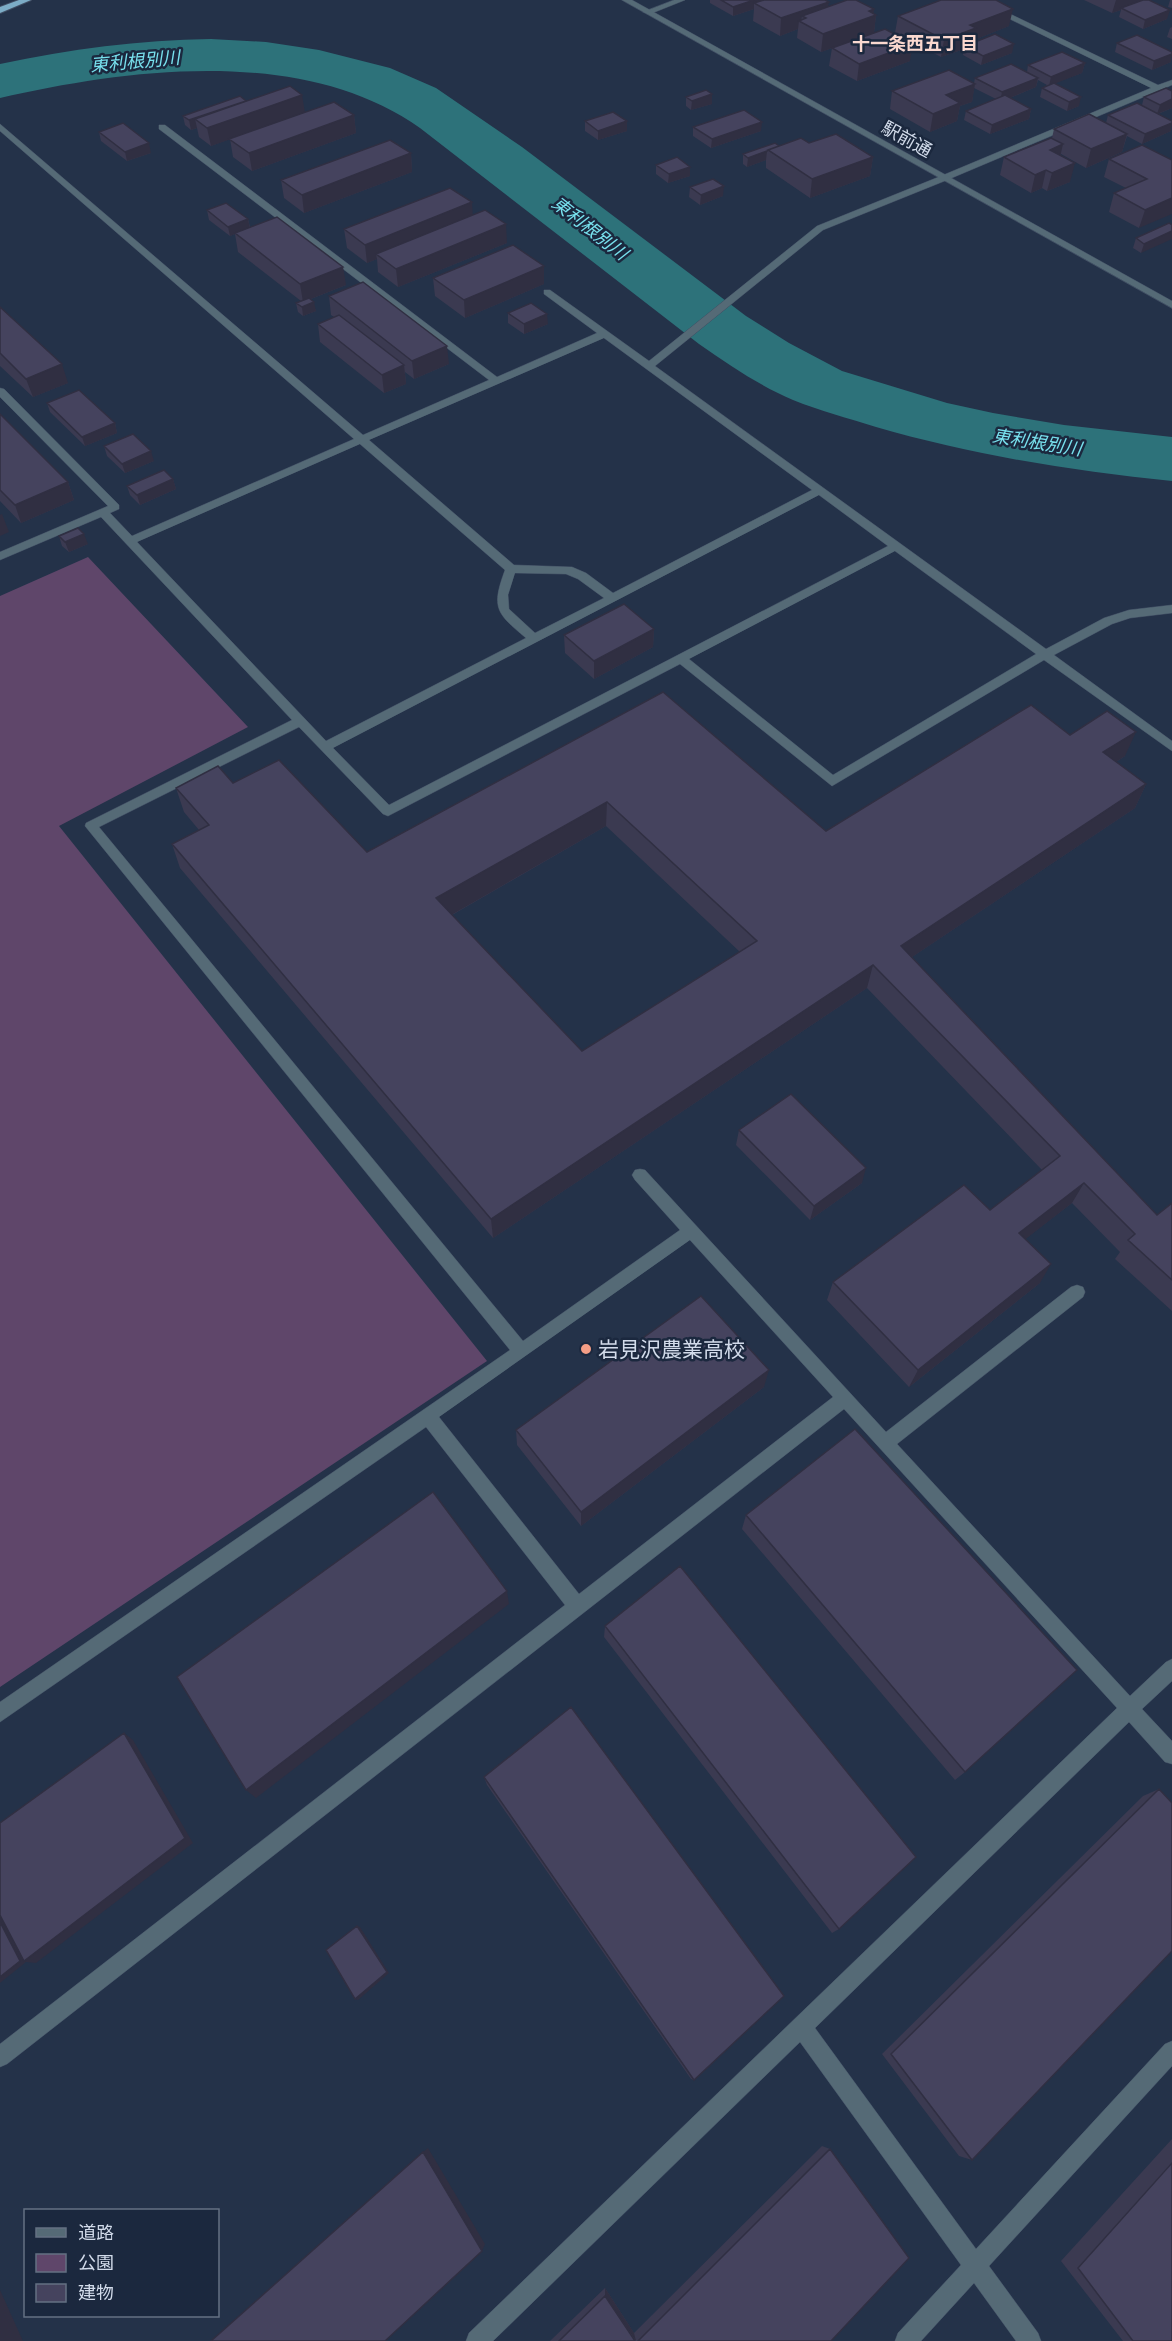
<svg xmlns="http://www.w3.org/2000/svg" width="1172" height="2341" font-family="Quicksand,'Noto Sans JP',sans-serif">
<rect width="100%" height="100%" fill="#243249"/>
<path fill="#5f466a" d="M88 557 248 727 59 826 487 1361 0 1687V596Z"/>
<g fill="none" stroke-linecap="round" stroke-linejoin="round">
<path fill="#2d727a" fill-rule="evenodd" d="M211 39 266 42 319 50 390 68 436 88 522 147 746 316 789 343 842 371 947 403 993 413 1064 425 1172 437V481C1072 471 973 455 876 427 848 418 820 411 793 400 760 386 729 365 699 344L420 128C304 46 131 68 0 98V64C70 49 139 40 211 39Z"/>
<defs>
<path id="service" d="M0 124 363 435 489 380 159 129V125H165L497 377 597 333 544 294V290H550L649 361 817 226 941 176H947V180L823 230 655 366 1046 649 1104 618 1129 610 1172 605V613L1130 618 1112 624 1054 655 1172 741V751L1044 660 832 786 680 664 388 816 383 814 299 727 99 827 523 1341 680 1230 635 1180 632 1175 635 1170 640 1169 645 1170 886 1432 1071 1287 1077 1285 1083 1287 1085 1292 1083 1297 897 1444 1130 1696 1166 1662 1172 1659V1681L1142 1709 1172 1741V1764L1165 1762 1129 1722 815 2028 976 2249 1165 2044 1172 2041V2066L989 2266 1038 2333 1041 2341H1016L974 2283 921 2341H895L898 2333 961 2265 800 2042 493 2341H466L469 2333 1117 1708 844 1409 7 2064 0 2067V2044L565 1605 426 1427 0 1722V1702L510 1350 85 826 86 823 292 720 101 517 0 560V552L108 506 0 397V388L4 389 119 505V509L110 513 132 536 354 439 0 131ZM604 338 812 490 613 593 586 573 572 567 514 565 369 440ZM360 444 505 570C491 608 496 613 526 638L326 741 137 542ZM819 495 888 546 389 805 333 748ZM895 551 1036 654 833 775 689 659ZM515 573 566 574 578 579 604 598 535 633 509 609 508 595ZM690 1240 833 1397 579 1594 439 1417Z"/>
<path id="minor" d="M674 0H685L650 14 643 12Z
M971 0H981L1158 85 1172 80V85L947 180H941V176L1151 88Z"/>
<path id="tertiary" d="M622 0H632L1172 301V308Z"/>
<path id="trunk" d="M19 0H31L0 13V7Z"/>
</defs>
<use href="#service" stroke="#404d63" stroke-width="1"/>
<use href="#minor" stroke="#404d63" stroke-width="1"/>
<use href="#tertiary" stroke="#404d63" stroke-width="1"/>
<use href="#trunk" stroke="#404d63" stroke-width="2"/>
<use href="#service" fill="#556a76" fill-rule="evenodd"/>
<use href="#minor" fill="#556a76" fill-rule="evenodd"/>
<use href="#tertiary" fill="#556a76" fill-rule="evenodd"/>
<use href="#trunk" fill="#7cacc6" fill-rule="evenodd"/>
</g>
<path fill="#3b3a51" fill-rule="evenodd" d="M710 0H825L828 7 874 9 873 13 876 15 874 33 821 52 797 38 798 29 780 36 753 21 754 9 733 16 710 3Z
M940 0H996L1009 26 974 40 973 42 1012 53 981 65 963 55 964 49 941 57 895 33 898 16Z
M1084 0H1142L1167 19 1143 29 1119 17 1121 10 1112 13Z
M1170 0H1172V8L1168 7Z
M1172 27V39L1167 37 1170 28Z
M1117 43 1171 62 1152 70 1115 52Z
M832 48 910 61 857 81 829 66Z
M1085 63 1082 73 1055 83 1079 106 1067 111 1040 97 1042 88 1047 85 1038 80 1036 87 1010 98 1031 109 1029 119 990 134 964 120 966 111 996 99 974 88 972 102 960 106 957 121 930 132 890 109 892 91 974 83 975 78 1027 72 1028 65Z
M1172 91V108L1158 114 1171 131 1142 144 1127 136 1122 152 1086 168 1061 154 1060 156 1070 182 1047 191 1042 188 1031 193 1000 175 1004 157 1052 138 1054 129 1106 123 1108 115 1142 105 1144 97Z
M686 97 712 104 691 110 686 106Z
M246 101 305 112 354 115 356 133 252 171 233 157 230 139 211 146 199 137 197 128 191 130 185 125 183 116Z
M585 121H627V131L598 140 585 131Z
M693 127 761 131 711 148 693 136Z
M99 132 151 153 127 161 101 141Z
M809 143 873 157 870 176 810 198 766 168V160L747 167 743 164V154L779 146Z
M411 153 412 172 304 213 284 198 281 180Z
M1109 159 1172 160 1139 228 1109 212 1114 193 1126 188 1104 177Z
M656 165 690 167V176L668 183 656 174Z
M690 187 723 196 700 205 689 197Z
M207 210 248 219 250 227 346 285 311 299 316 311 303 316 298 312 296 303 301 301 238 252 235 234 230 236 209 220Z
M473 215 507 243 398 287 378 272 377 259 367 263 347 248 344 229Z
M1169 223 1141 253 1133 248 1136 238Z
M433 278 544 284 465 318 435 296Z
M329 296 449 364 414 379 405 372 406 384 384 393 320 342 318 324 334 317 331 315Z
M0 307 68 383 33 397 0 366Z
M508 313 548 324 524 334 508 323Z
M47 403 115 423 117 433 85 446 50 412Z
M0 414 68 482 74 500 21 523 0 501Z
M104 446 154 461 125 473 107 456Z
M173 479 176 489 140 505 130 495 127 486Z
M59 536 88 544 69 552 62 546Z
M654 629 653 647 594 679 565 653 564 635Z
M663 692 826 831 1070 735 1125 756 1116 762 1146 784 1135 808 912 957 1157 1215 1172 1203V1311L1115 1259 1120 1252 1072 1203 1025 1239 1040 1283 909 1387 827 1300 833 1282 990 1210 1042 1170 867 988 493 1238 180 868 172 844 199 830 184 812 176 788 233 783 367 852ZM606 826 740 952 582 1051 452 915Z
M739 1130 862 1183 810 1220 736 1145Z
M764 1387 581 1526 517 1445 516 1430Z
M746 1515 965 1772 955 1780 742 1529Z
M605 1626 839 1929 832 1933 604 1637Z
M484 1777 694 2080 691 2079 487 1785Z
M1159 1789 972 2160 959 2156 882 2054 1143 1796Z
M1172 2139V2341H1123L1061 2261Z
M822 2146 830 2149 831 2341H550L605 2288 634 2333Z"/>
<path fill="#302f42" d="M754 0H770L754 3V9L733 16V7Z
M1116 0H1142L1121 8V10L1112 13Z
M829 2 826 19 806 18 802 16 801 22 799 21 798 29 780 36 781 18Z
M874 9 873 16 876 15 874 33 821 52 823 34Z
M1013 9 1009 26 974 40 973 45 965 46 964 49 941 57 944 40 970 25Z
M1170 10 1167 19 1143 29 1145 20Z
M913 44 910 61 857 81 859 64Z
M1014 44 1012 53 981 65 983 56Z
M1172 54 1171 62 1152 70 1154 61Z
M1085 63 1082 73 1049 86 1051 77Z
M1038 78 1036 87 1000 102 1002 92Z
M975 84 972 102 960 106 957 121 930 132 933 114 946 95Z
M712 94V104L691 110 692 101Z
M302 95 305 113 211 146 207 128Z
M1081 97 1079 106 1067 111 1069 102Z
M1172 99V108L1157 114 1160 105Z
M246 101 195 119 197 128 191 130 189 120Z
M1031 109 1029 119 990 134 992 125Z
M354 115 356 133 252 171 249 153Z
M627 121V131L598 140V131Z
M762 122 761 131 711 148 712 139Z
M1172 123 1171 131 1142 144 1145 134Z
M1127 134 1122 152 1086 168 1091 149Z
M149 143 151 153 127 161 125 152Z
M1063 144 1059 162 1050 150Z
M767 151 766 160 747 167 748 158Z
M411 153 412 172 304 213 302 195Z
M873 157 870 176 810 198 812 179Z
M1075 163 1070 182 1047 191 1052 173Z
M690 167V176L668 183 669 174Z
M1046 170 1042 188 1031 193 1035 175Z
M724 186 723 196 700 205 701 195Z
M1172 198V214L1139 228 1145 210Z
M472 202 473 220 376 254 377 259 367 263 365 245Z
M248 219 250 229 235 233V234L230 236 228 227Z
M506 224 507 243 398 287 396 269Z
M1172 231V239L1141 253 1144 244Z
M544 266V284L465 318 464 300Z
M343 267 346 285 303 302 300 284Z
M314 302 316 311 303 316 302 307Z
M547 314 548 324 524 334V324Z
M447 346 449 364 414 379 412 361Z
M62 364 68 383 33 397 26 379Z
M404 365 406 384 384 393 382 375Z
M115 423 117 433 85 446 82 437Z
M151 451 154 461 125 473 122 464Z
M173 479 176 489 140 505 137 495Z
M68 482 74 500 21 523 15 505Z
M2 514 9 532 0 536V515Z
M84 534 88 544 69 552 65 542Z
M654 629 653 647 594 679V661Z
M1136 732 1125 756 1093 777 1103 752Z
M1146 784 1135 808 894 969 901 946Z
M607 802 606 826 439 922 436 898Z
M873 965 867 988 493 1238 491 1219Z
M866 1168 862 1183 810 1220 814 1206Z
M1084 1183 1072 1203 1009 1252 1019 1233Z
M1051 1264 1040 1283 909 1387 918 1370Z
M769 1370 764 1387 581 1526V1512Z
M507 1591 509 1604 256 1798 246 1790Z
M124 1733 133 1740 193 1843 36 1963 26 1962 0 1983V1911Z
M357 1926 360 1927 389 1973 358 2000 355 1999Z
M428 2148 485 2244 482 2251 423 2152Z
M605 2288 634 2333 636 2341 605 2296Z
M0 2290 23 2341H0Z"/>
<path fill="#45435e" stroke="#302f42" stroke-width="1.5" fill-rule="evenodd" d="M721 0H754L733 7Z
M764 0H825L829 2 781 18 754 3Z
M847 0H856L874 9 869 11 876 15 823 34 799 21 806 18 802 16Z
M941 0H996L1013 9 970 25 976 28 944 40 898 16Z
M1143 0H1149L1170 10 1145 20 1121 8Z
M885 29 913 44 859 64 832 48Z
M995 34 1014 44 983 56 965 46Z
M1137 35 1172 52V54L1154 61 1117 43Z
M1062 52 1085 63 1051 77 1028 65Z
M1011 64 1038 78 1002 92 975 78Z
M949 70 975 84 946 95 960 103 933 114 892 91Z
M1054 83 1081 97 1069 102 1042 88Z
M290 86 302 95 207 128 195 119Z
M1166 88 1172 91V99L1160 105 1144 97Z
M706 90 712 94 692 101 686 97Z
M1005 95 1031 109 992 125 966 111Z
M240 96 246 101 189 120 183 116Z
M334 102 354 115 249 153 229 139Z
M1137 103 1172 121V123L1145 134 1108 115Z
M744 110 762 122 712 139 693 127Z
M613 112 627 121 598 131 585 121Z
M1089 114 1127 134 1091 149 1054 129Z
M123 123 149 143 125 152 99 132Z
M836 134 873 157 812 179 768 150 801 138 809 143Z
M1051 138 1063 144 1050 150 1075 163 1052 173 1046 170 1035 175 1004 157Z
M390 140 411 153 302 195 281 180Z
M775 143 779 146 768 150 767 151 748 158 743 154Z
M1142 145 1172 160V198L1145 210 1114 193 1147 179 1109 159Z
M677 157 690 167 669 174 656 165Z
M713 179 724 186 701 195 690 187Z
M450 188 472 202 365 245 344 229Z
M226 203 248 219 228 227 207 210Z
M485 210 506 224 396 269 376 254Z
M277 217 343 267 300 284 235 233Z
M1169 223 1172 225V231L1144 244 1136 238Z
M513 245 544 266 464 300 433 278Z
M363 282 447 346 412 361 329 296Z
M309 298 314 302 302 307 296 303Z
M531 303 547 314 524 324 508 313Z
M0 307 62 364 26 379 0 353Z
M339 315 404 365 382 375 318 324Z
M79 390 115 423 82 437 47 403Z
M0 414 68 482 15 505 0 490Z
M133 434 151 451 122 464 104 446Z
M164 470 173 479 137 495 127 486Z
M78 528 84 534 65 542 59 536Z
M624 604 654 629 594 661 564 635Z
M663 692 826 831 1031 705 1070 735 1107 711 1136 732 1103 752 1146 784 901 946 1157 1215 1172 1203V1280L1128 1240 1135 1234 1084 1183 1019 1233 1051 1264 918 1370 833 1282 964 1185 990 1210 1060 1156 873 965 491 1219 172 844 209 825 176 788 218 766 233 783 279 760 367 852ZM607 802 757 941 582 1051 436 898Z
M791 1094 866 1168 814 1206 739 1130Z
M701 1296 769 1370 581 1512 516 1430Z
M855 1429 1077 1670 965 1772 746 1515Z
M433 1492 507 1591 246 1790 177 1677Z
M680 1566 916 1857 839 1929 605 1626Z
M571 1707 784 1996 694 2080 484 1777Z
M124 1733 185 1838 24 1961 0 1915V1823Z
M1159 1789 1172 1803V1951L972 2160 891 2054Z
M0 1922 20 1961 0 1977Z
M357 1926 387 1972 355 1999 326 1950Z
M830 2149 909 2258 831 2341H638Z
M423 2152 482 2251 385 2341H211Z
M1172 2163V2341H1133L1078 2268Z
M605 2296 635 2341H559Z"/>
<circle fill="#f49e86" stroke="#1b283e" stroke-width="2" cx="586" cy="1349" r="6"/>
<g text-anchor="middle" dominant-baseline="central" stroke-width="5" stroke-linejoin="round" paint-order="stroke">
<g font-size="18" font-weight="bold" fill="#fad8cf" stroke="#1b283e">
<text x="915" y="43">十一条西五丁目</text>
</g>
<g font-size="18" font-style="italic" fill="#78e1ee" stroke="#1b283e">
<text transform="translate(135 61) rotate(-5)">東利根別川</text>
<text transform="translate(590 228) rotate(38)">東利根別川</text>
<text transform="translate(1037 442) rotate(9)">東利根別川</text>
</g>
<g font-size="18" fill="#d2dbea" stroke="#1b283e">
<text transform="translate(907 139) rotate(29)">駅前通</text>
</g>
<g font-size="21" fill="#d2dbea" stroke="#1b283e" text-anchor="start">
<text x="598" y="1349">岩見沢農業高校</text>
</g>
</g>
<rect x="24" y="2209" width="195" height="108" fill="#1b283e" stroke="#647083" stroke-width="1.5"/>
<rect x="36" y="2228" width="30" height="9" fill="#556a76" stroke="#647083" stroke-width="1.5"/>
<text x="78" y="2239" font-size="18" fill="#d2dbea">道路</text>
<rect x="36" y="2254" width="30" height="18" fill="#5f466a" stroke="#647083" stroke-width="1.5"/>
<text x="78" y="2269" font-size="18" fill="#d2dbea">公園</text>
<rect x="36" y="2284" width="30" height="18" fill="#45435e" stroke="#647083" stroke-width="1.5"/>
<text x="78" y="2299" font-size="18" fill="#d2dbea">建物</text>
</svg>
